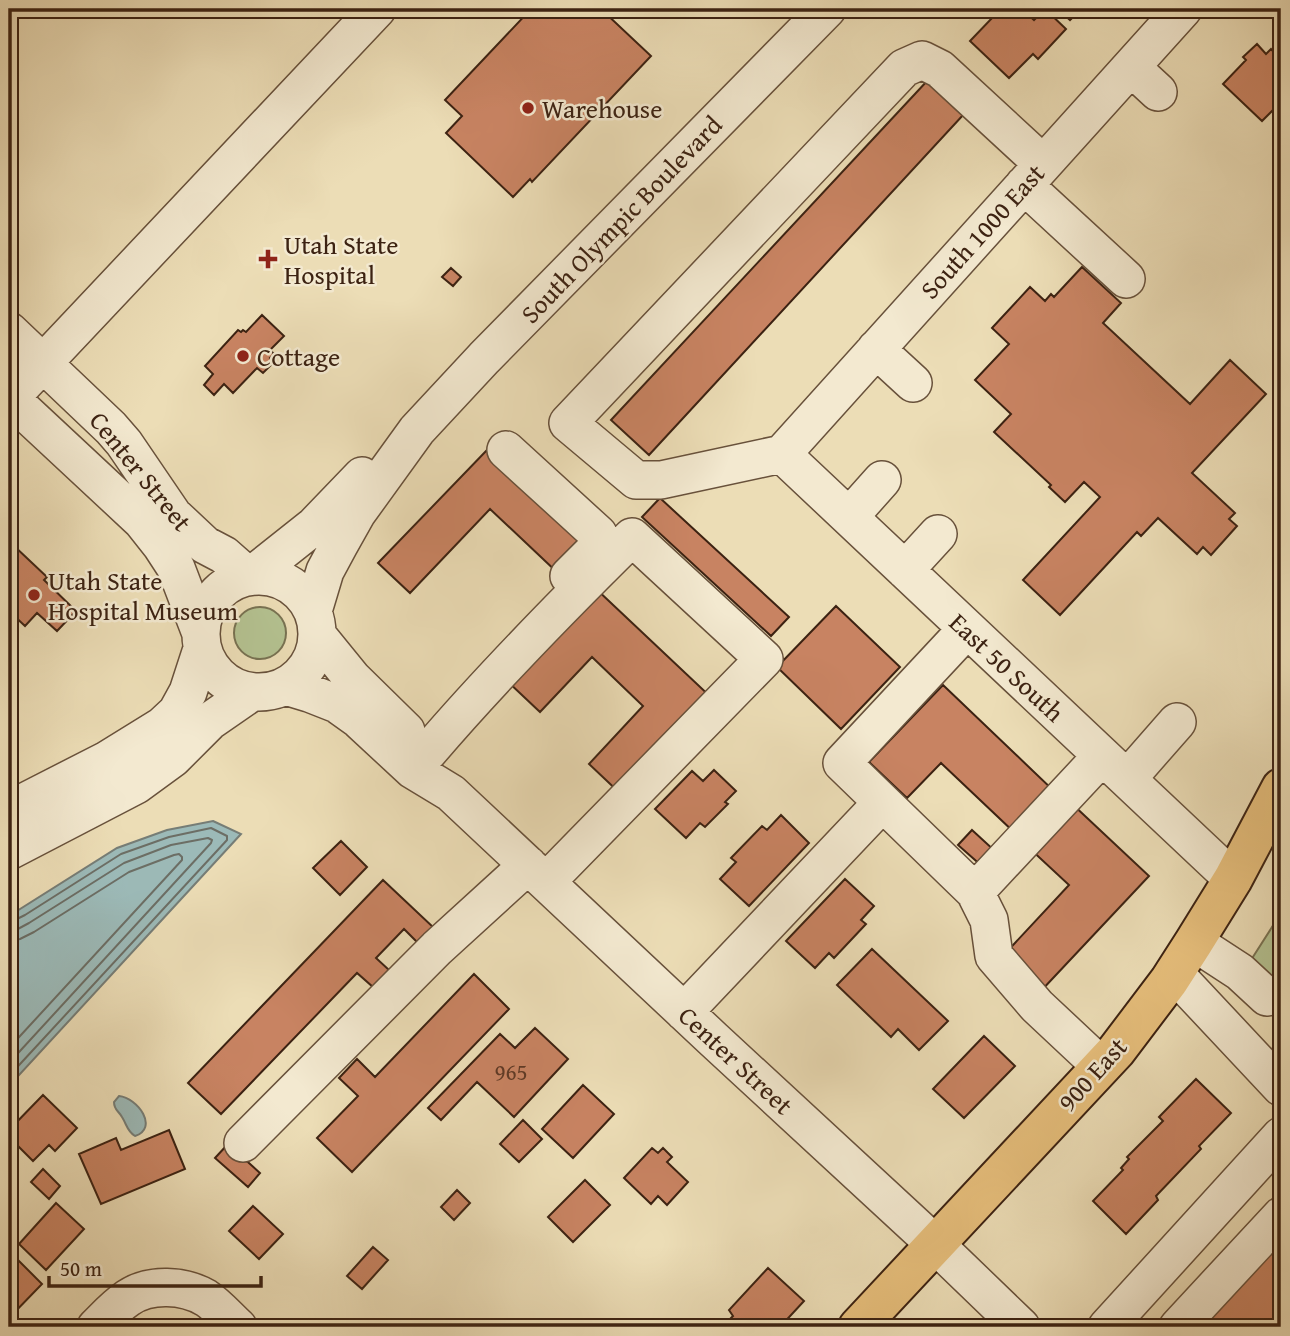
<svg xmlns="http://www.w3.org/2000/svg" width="1290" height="1336" font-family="'Gentium Book Plus',serif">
<rect width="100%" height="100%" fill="#ecddb6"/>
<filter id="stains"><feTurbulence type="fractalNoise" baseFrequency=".00286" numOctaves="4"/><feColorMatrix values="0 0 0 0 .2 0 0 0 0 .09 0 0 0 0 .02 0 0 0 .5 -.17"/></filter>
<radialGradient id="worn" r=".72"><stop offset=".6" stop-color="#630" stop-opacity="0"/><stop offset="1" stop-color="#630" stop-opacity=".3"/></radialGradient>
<path fill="#b4c291" stroke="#787252" stroke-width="2" d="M234 633a26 26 0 1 1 52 0a26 26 0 1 1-52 0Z
M1281 913V987L1251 960Z"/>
<path fill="#9cbab8" stroke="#767d76" stroke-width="2" d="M213 821 241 834 9 1086V916L117 848 167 830Z
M119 1096C138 1098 159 1128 135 1136 127 1131 127 1125 122 1117 118 1110 114 1110 114 1102Z"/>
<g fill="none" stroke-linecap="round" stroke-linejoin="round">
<path stroke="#6c6e65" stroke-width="2" d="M9 922 13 921 25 915 121 854 169 837 211 828 227 836V840L9 1076
M9 930H16L29 923 124 863 171 845 208 838 212 840 211 843 9 1063
M9 941 20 939 34 932 129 872 174 855 179 854 182 857V860L9 1048"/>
</g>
<path fill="#c88362" stroke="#3c2212" stroke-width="2" d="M531 9H601L651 56 532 182 530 179 513 197 446 133 462 116 445 100Z
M987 9H1022L1034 20 1045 9 1066 29 1038 59 1033 54 1009 78 970 41 994 16Z
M1058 9H1081L1070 20Z
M1281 15V29L1274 23Z
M1257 44 1266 54 1271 49 1281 60V102L1262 121 1223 84 1246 60 1243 57Z
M928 80 964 114 649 455 611 420Z
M1082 267 1121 303 1103 323 1190 404 1230 360 1266 394 1192 473 1235 513 1229 519 1237 526 1211 555 1203 547 1197 554 1158 518 1141 536 1137 532 1060 615 1023 580 1100 497 1084 482 1065 502 1049 487 1051 485 994 432 1011 414 975 380 1009 344 992 328 1030 287 1045 301 1051 294 1054 297Z
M451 268 461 277 453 286 442 277Z
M262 315 284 336 270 350 274 354 270 358 274 362 263 373 257 368 233 393 224 384 214 395 204 385 213 374 205 366 238 330 241 332 243 330 246 332Z
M488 449 588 546 560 575 490 509 410 593 378 563Z
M660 498 789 617 771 636 642 517Z
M12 544 47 577 44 580 76 611 57 631 37 613 25 626 9 611V547Z
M593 586 715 701 624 797 589 764 643 706 592 657 540 712 505 679Z
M836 606 900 667 841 729 777 667Z
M943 685 1055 792 1016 834 941 763 907 798 869 762Z
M714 770 736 791 725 802 728 804 705 827 700 823 686 838 655 809 692 771 703 781Z
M1069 801 1149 876 1039 993 1001 958 1069 885 1027 846Z
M781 815 809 843 749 906 720 879 736 862 731 858 762 826 767 830Z
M972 830 996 852 983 867 958 845Z
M341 841 367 867 340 895 313 868Z
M845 879 874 906 861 920 866 924 834 958 829 953 815 968 786 941Z
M383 880 434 928 419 944 404 929 376 958 389 970 373 987 357 973 221 1114 188 1083Z
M872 949 948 1021 919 1050 898 1029 891 1037 837 985Z
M474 974 509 1009 352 1172 317 1138 358 1096 339 1078 357 1059 375 1077Z
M535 1028 568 1059 514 1117 477 1082 441 1120 428 1108 500 1034 515 1048Z
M984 1036 1015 1066 964 1118 933 1089Z
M1196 1079 1231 1113 1199 1146 1201 1149 1156 1196 1158 1200 1126 1234 1093 1201 1123 1170 1121 1168 1129 1159 1127 1157 1163 1121 1159 1117Z
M583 1085 614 1114 573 1158 542 1129Z
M43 1095 77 1128 55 1151 49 1145 33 1161 9 1137V1130Z
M523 1120 542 1139 519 1162 500 1144Z
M169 1130 185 1169 101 1204 79 1154 116 1138 121 1150Z
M228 1144 260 1173 248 1187 215 1158Z
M652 1148 658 1153 663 1148 672 1157 667 1162 688 1182 667 1205 658 1196 651 1204 624 1178Z
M43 1169 60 1186 49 1199 31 1182Z
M585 1180 610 1205 573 1242 548 1217Z
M457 1190 470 1203 454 1220 441 1207Z
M56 1203 84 1229 46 1270 19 1244Z
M253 1206 283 1234 259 1259 229 1231Z
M1274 1240 1281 1246V1317L1272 1327H1196Z
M373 1247 388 1260 362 1289 347 1276Z
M9 1251 42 1284 9 1318Z
M768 1268 804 1301 780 1327H724L723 1326 733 1316 729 1310Z"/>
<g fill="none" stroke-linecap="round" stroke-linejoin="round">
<defs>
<path id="minor" d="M1131 67 1158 92
M1024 185 1126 279
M9 331 111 428 124 443 173 515 205 545 224 555 248 576
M876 349 913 383
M9 397 142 521 161 545 176 568 200 631
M10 398 377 9
M506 450 598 534 596 549 569 576
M782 454 661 480H636L568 423 904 68 922 60 940 69 1043 164
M782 454 1233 879
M782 454 1183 9
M849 517 882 480
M905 570 938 534
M201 634a58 58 0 1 1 116 0a58 58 0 1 1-116 0Z
M251 576 314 526 362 476
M313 611 325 571 339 545 357 513 417 430 484 358 827 9
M967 629 842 763 975 892 1102 756
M317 635 352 678 406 731
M286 686 309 693 337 704 358 719 413 770 451 793 713 1039 936 1245 1021 1327
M428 752C492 677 562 606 632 537L764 659 546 882
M1127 779 1177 722
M9 810 107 760 162 726 177 712 188 692 202 649
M9 851 136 785 173 758 210 721 252 692
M975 892 989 920 994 956 1037 1006 1101 1066
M1194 942 1240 972 1267 997
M1174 973 1281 1087
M684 1012 882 803
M243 1143 437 948 528 865
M96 1327C106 1317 116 1306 128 1298 150 1283 184 1285 206 1298 217 1305 228 1318 238 1327
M1107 1327 1281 1136
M1178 1327 1281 1216"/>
<path id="major" d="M858 1327 1116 1051 1169 981 1194 942 1233 879 1281 788"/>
</defs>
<use href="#minor" stroke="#68513b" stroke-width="40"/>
<use href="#major" stroke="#3c2212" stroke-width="42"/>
<use href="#minor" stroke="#f3e9d0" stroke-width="37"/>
<use href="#major" stroke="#e6be7b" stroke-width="38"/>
</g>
<g fill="#8f2418" stroke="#f3e9d0" stroke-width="2.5">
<circle cx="528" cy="108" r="7"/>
<path d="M264.5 248.5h7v7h7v7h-7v7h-7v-7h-7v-7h7z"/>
<circle cx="243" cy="356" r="7"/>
<circle cx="34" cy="595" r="7"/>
</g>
<g text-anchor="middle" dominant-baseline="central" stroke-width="5" stroke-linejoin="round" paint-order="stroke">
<g font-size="23" fill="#5f3a26">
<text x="511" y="1071">965</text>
</g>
<g font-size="26" fill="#3c2212" stroke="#f3e9d0" text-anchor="start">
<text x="542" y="108">Warehouse</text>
<text x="284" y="244">Utah State<tspan x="284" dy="30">Hospital</tspan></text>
<text x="257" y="356">Cottage</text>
<text x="48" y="580">Utah State<tspan x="48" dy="30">Hospital Museum</tspan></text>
</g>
<g font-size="26" fill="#3c2212" stroke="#f3e9d0">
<text transform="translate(621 219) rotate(-46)">South Olympic Boulevard</text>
<text transform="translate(982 231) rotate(-48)">South 1000 East</text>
<text transform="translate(141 471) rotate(51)">Center Street</text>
<text transform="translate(1007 667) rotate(43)">East 50 South</text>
<text transform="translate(736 1060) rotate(43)">Center Street</text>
<text transform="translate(1092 1074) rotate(-48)">900 East</text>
</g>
</g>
<rect width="1290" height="1336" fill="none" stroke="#ecddb6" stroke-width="35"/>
<rect x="10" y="10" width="1269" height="1315" fill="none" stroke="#3c2212" stroke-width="3.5"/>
<rect x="18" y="18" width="1255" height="1301" fill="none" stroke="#3c2212" stroke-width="2"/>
<path d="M49 1276v10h212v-10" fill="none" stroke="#3c2212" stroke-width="3.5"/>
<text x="60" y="1276" font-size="21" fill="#3c2212" stroke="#f3e9d0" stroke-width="5" paint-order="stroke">50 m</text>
<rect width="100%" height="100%" filter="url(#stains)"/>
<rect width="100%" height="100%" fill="url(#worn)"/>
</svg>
